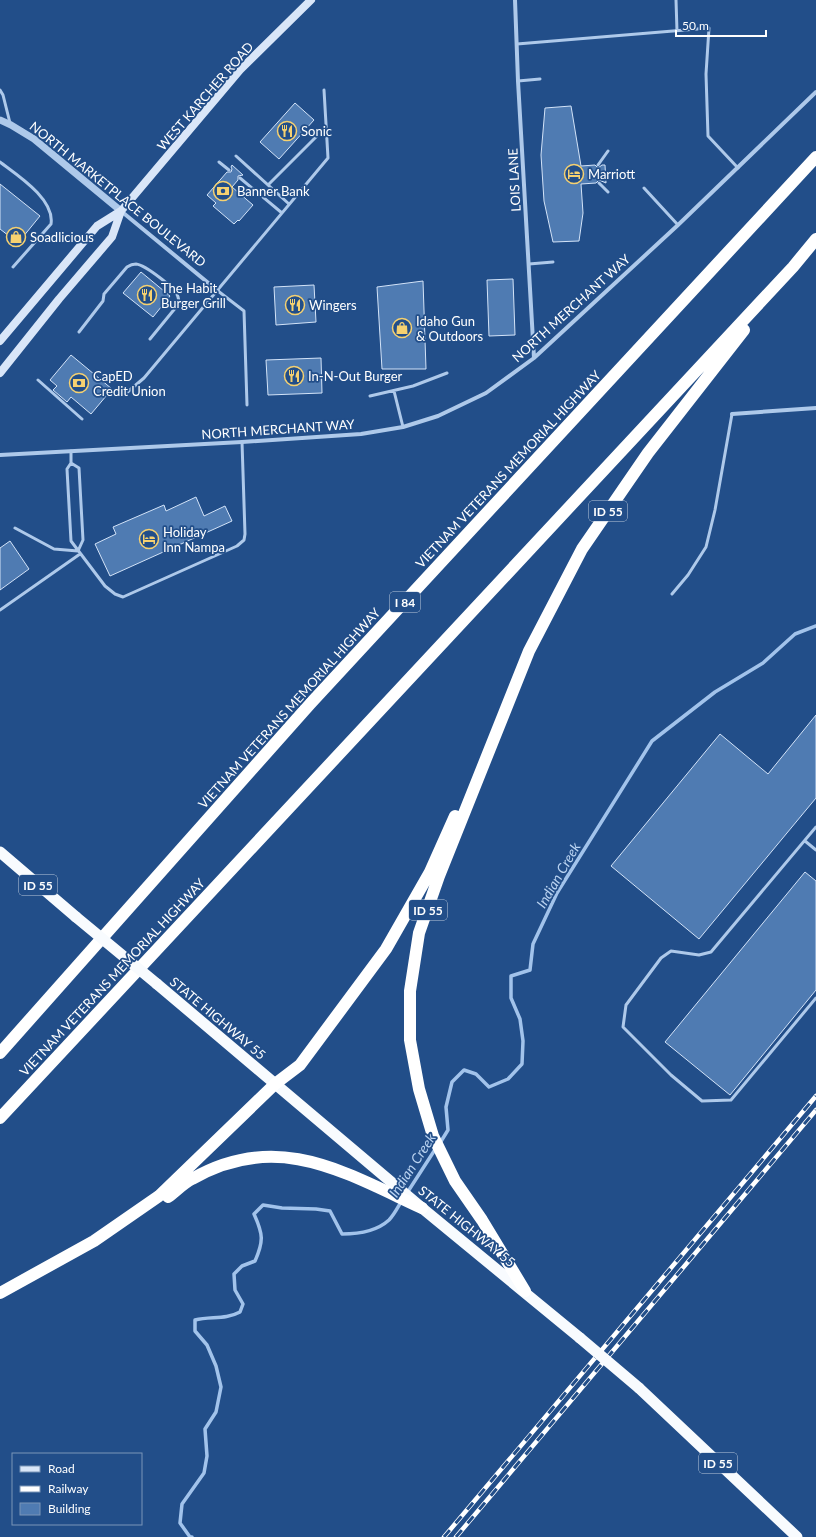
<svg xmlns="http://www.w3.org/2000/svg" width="816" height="1537" font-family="Lato,sans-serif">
<rect width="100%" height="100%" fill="#224e89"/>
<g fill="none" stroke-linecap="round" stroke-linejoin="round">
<path stroke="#a2c3eb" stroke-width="3.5" d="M440 1143 448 1130 446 1107 452 1082 464 1070 476 1074 489 1087 508 1079 522 1064 523 1041 520 1019 511 998V976L530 970 533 944 557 893 652 741 715 692 763 663 795 634 816 626
M407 1193 436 1148
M192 1537H190L180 1523 182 1504 204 1473 207 1456 205 1429 216 1412 221 1387 216 1366 207 1345 195 1331V1320C211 1316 225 1320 240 1312L243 1304 235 1290 234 1274 242 1266 255 1261C264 1241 263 1234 254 1214L263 1205 282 1208 316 1209 330 1211 342 1234C358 1234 377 1231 389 1220 394 1215 398 1207 401 1202"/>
</g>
<path fill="#4f7bb2" stroke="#d3e3f8" d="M295 103 314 120 279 159 260 142Z
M571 106 581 166 595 165 598 168 602 165H605L606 183 599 180 596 183 581 184 583 213 579 241 553 242 544 201 541 155 545 108Z
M232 165 243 175 238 176V180L232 187 253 205 239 221 238 220 234 224 213 206 216 203 207 195 227 172H231L232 169 231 167Z
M0 184 40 216 18 243 0 229Z
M141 272 170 296 153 317 123 293Z
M513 279 515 335 489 336 487 280Z
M423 281 426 369H382L377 287Z
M314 285 316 322 276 325 274 287Z
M71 355 112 389 91 414 71 397 67 402 53 390 57 386 50 380Z
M321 358 322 393 268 395 266 360Z
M196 497 204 516 225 506 232 521 110 576 95 544 116 534 113 527 164 505 166 511Z
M10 541 29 569 0 590V548Z
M816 715V798L699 939 611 866 720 734 768 774Z
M805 872 816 881V990L730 1095 665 1042Z"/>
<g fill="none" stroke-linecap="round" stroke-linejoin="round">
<path stroke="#aec9ea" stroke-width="3" d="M676 0 677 31
M517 44 709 28 706 74 708 136 738 168
M518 81 540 79
M0 90 3 95 10 123
M236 156 289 204
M0 162C17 175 55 199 51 224L13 267
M219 162 229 170
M598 165 608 151
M240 178 282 213
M599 183 608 192
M268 185 326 127
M644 188 678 225
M529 264 553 262
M218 291 244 311 247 405
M79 332 103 301 104 294 127 267C130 265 132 264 136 264 145 265 176 288 178 297 179 300 179 303 177 306L150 339
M38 380 82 419
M394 391 403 427
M124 395 144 378 328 158 324 90
M370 396 413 386 447 373
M71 451V463L67 469 71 541 105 586 115 594 123 597 237 546 244 540 245 534 242 442
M71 463 79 468 83 540 78 551
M15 528 54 549 78 551
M672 594 688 575 706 547 715 510 732 414
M0 610 80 554
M816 827 711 952 699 955 671 951 661 958 626 1005 623 1027 671 1075 702 1101 731 1100 816 998
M805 841 816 850"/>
<path stroke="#aec9ea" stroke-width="4" d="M515 0 518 81 534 358
M121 211 218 291
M732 414 816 408
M0 455 242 442 361 434 403 427 438 416 486 393 534 358 678 225 816 92"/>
<path stroke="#aec9ea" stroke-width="7" d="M0 120 11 125 34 139 121 211"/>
<path stroke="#d9e6f8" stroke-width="8" d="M0 341 97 226 121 211 240 70 311 0
M0 373 59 299 112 237 121 211"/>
<path stroke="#f8fbfe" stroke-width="11" d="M0 852 76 917
M157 984 422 1208 580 1338
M639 1388 797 1537"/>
<path stroke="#fff" stroke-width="12" d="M0 1053 310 704 816 157
M0 1118 793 267 816 239
M168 1197C176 1191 184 1183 192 1179 277 1130 344 1172 422 1208
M525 1291 482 1220 455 1181 433 1136 419 1089 410 1040V991L419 933 439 876 529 651 582 549 648 453 744 330
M0 1293 94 1241 159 1196 275 1084 300 1065 386 949 430 872 455 816"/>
<defs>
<path id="rail" d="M444 1537 816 1096
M456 1537 816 1110"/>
</defs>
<use href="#rail" stroke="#fff" stroke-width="4.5"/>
<use href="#rail" stroke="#224e89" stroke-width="3" stroke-dasharray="9" stroke-linecap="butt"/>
<path stroke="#f8fbfe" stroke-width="11" d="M76 917 157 984
M580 1338 639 1388"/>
</g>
<defs>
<symbol id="restaurant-ring" viewBox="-11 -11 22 22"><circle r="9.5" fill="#224e89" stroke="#f6d170" stroke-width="1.5"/><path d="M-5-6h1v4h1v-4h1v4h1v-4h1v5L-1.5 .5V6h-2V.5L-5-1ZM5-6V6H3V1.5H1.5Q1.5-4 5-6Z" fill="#f6d170"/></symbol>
<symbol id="hotel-ring" viewBox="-11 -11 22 22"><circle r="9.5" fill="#224e89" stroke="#f6d170" stroke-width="1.5"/><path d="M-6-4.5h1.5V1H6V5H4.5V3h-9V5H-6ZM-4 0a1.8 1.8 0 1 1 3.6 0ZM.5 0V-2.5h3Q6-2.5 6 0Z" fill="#f6d170"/></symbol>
<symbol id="bank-ring" viewBox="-11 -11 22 22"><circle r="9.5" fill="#224e89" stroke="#f6d170" stroke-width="1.5"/><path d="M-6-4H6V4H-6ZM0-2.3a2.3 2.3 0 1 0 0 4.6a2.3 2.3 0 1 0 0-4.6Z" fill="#f6d170"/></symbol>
<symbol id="shop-ring" viewBox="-11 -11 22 22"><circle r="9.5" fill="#224e89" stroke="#f6d170" stroke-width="1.5"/><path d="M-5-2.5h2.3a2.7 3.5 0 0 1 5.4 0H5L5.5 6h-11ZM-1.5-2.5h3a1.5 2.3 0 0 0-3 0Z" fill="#f6d170"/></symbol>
</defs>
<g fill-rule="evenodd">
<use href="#restaurant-ring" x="276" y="120" width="22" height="22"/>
<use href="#hotel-ring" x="563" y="163" width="22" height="22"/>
<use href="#bank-ring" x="212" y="180" width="22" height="22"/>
<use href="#shop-ring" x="5" y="226" width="22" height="22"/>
<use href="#restaurant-ring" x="136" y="284" width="22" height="22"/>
<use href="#restaurant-ring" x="284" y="294" width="22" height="22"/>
<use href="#shop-ring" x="391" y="317" width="22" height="22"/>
<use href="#restaurant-ring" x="283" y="365" width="22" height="22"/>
<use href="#bank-ring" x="68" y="372" width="22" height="22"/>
<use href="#hotel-ring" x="138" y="528" width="22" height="22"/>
</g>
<g text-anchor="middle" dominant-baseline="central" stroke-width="3.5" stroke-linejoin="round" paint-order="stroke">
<g fill="#224e89" stroke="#bdcadc" stroke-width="1">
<rect x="589" y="501" width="38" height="20" rx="3"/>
<rect x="390" y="592" width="30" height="20" rx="3"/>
<rect x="19" y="875" width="38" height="20" rx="3"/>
<rect x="409" y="900" width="38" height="20" rx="3"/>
<rect x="699" y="1453" width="38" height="20" rx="3"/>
</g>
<g font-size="12" font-weight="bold" fill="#fff">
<text x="608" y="511">ID 55</text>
<text x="405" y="602">I 84</text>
<text x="38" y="885">ID 55</text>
<text x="428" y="910">ID 55</text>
<text x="718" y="1463">ID 55</text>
</g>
<g font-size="13" fill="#fff" stroke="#224e89">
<text transform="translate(205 96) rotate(-49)">WEST KARCHER ROAD</text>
<text transform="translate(514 180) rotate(-93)">LOIS LANE</text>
<text transform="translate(118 194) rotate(39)">NORTH MARKETPLACE BOULEVARD</text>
<text transform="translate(571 308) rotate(-42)">NORTH MERCHANT WAY</text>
<text transform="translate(278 429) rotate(-4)">NORTH MERCHANT WAY</text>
<text transform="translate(508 469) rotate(-47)">VIETNAM VETERANS MEMORIAL HIGHWAY</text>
<text transform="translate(289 708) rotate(-48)">VIETNAM VETERANS MEMORIAL HIGHWAY</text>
<text transform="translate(112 977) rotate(-47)">VIETNAM VETERANS MEMORIAL HIGHWAY</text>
<text transform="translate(218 1018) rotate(40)">STATE HIGHWAY 55</text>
<text transform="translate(467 1226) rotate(39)">STATE HIGHWAY 55</text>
</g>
<g font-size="13" fill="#fff" stroke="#224e89" text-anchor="start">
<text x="301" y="131">Sonic</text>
<text x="588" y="174">Marriott</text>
<text x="237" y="191">Banner Bank</text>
<text x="30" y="237">Soadlicious</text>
<text x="161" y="288">The Habit<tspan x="161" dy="15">Burger Grill</tspan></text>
<text x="309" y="305">Wingers</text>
<text x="416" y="321">Idaho Gun<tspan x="416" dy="15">&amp; Outdoors</tspan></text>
<text x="93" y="376">CapED<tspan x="93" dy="15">Credit Union</tspan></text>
<text x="308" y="376">In-N-Out Burger</text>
<text x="163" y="532">Holiday<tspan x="163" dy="15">Inn Nampa</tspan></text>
</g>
<g font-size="14" font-style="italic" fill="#bad3f1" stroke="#224e89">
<text transform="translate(558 875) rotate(-60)">Indian Creek</text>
<text transform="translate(412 1165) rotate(-57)">Indian Creek</text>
</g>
</g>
<rect x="12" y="1453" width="130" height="72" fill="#224e89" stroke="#7a95b8"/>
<rect x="20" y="1466" width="20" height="6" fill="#d9e6f8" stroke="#7a95b8"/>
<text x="48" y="1473" font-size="12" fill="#ffffff">Road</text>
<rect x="20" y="1486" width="20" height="6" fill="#ffffff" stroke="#7a95b8"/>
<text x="48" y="1493" font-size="12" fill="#ffffff">Railway</text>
<rect x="20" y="1503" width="20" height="12" fill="#4f7bb2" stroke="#7a95b8"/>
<text x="48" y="1513" font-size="12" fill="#ffffff">Building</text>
<path d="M676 30v6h90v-6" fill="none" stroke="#ffffff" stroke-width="2"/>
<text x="682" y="30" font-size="12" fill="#ffffff" stroke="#224e89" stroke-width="3" paint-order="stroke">50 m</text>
</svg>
